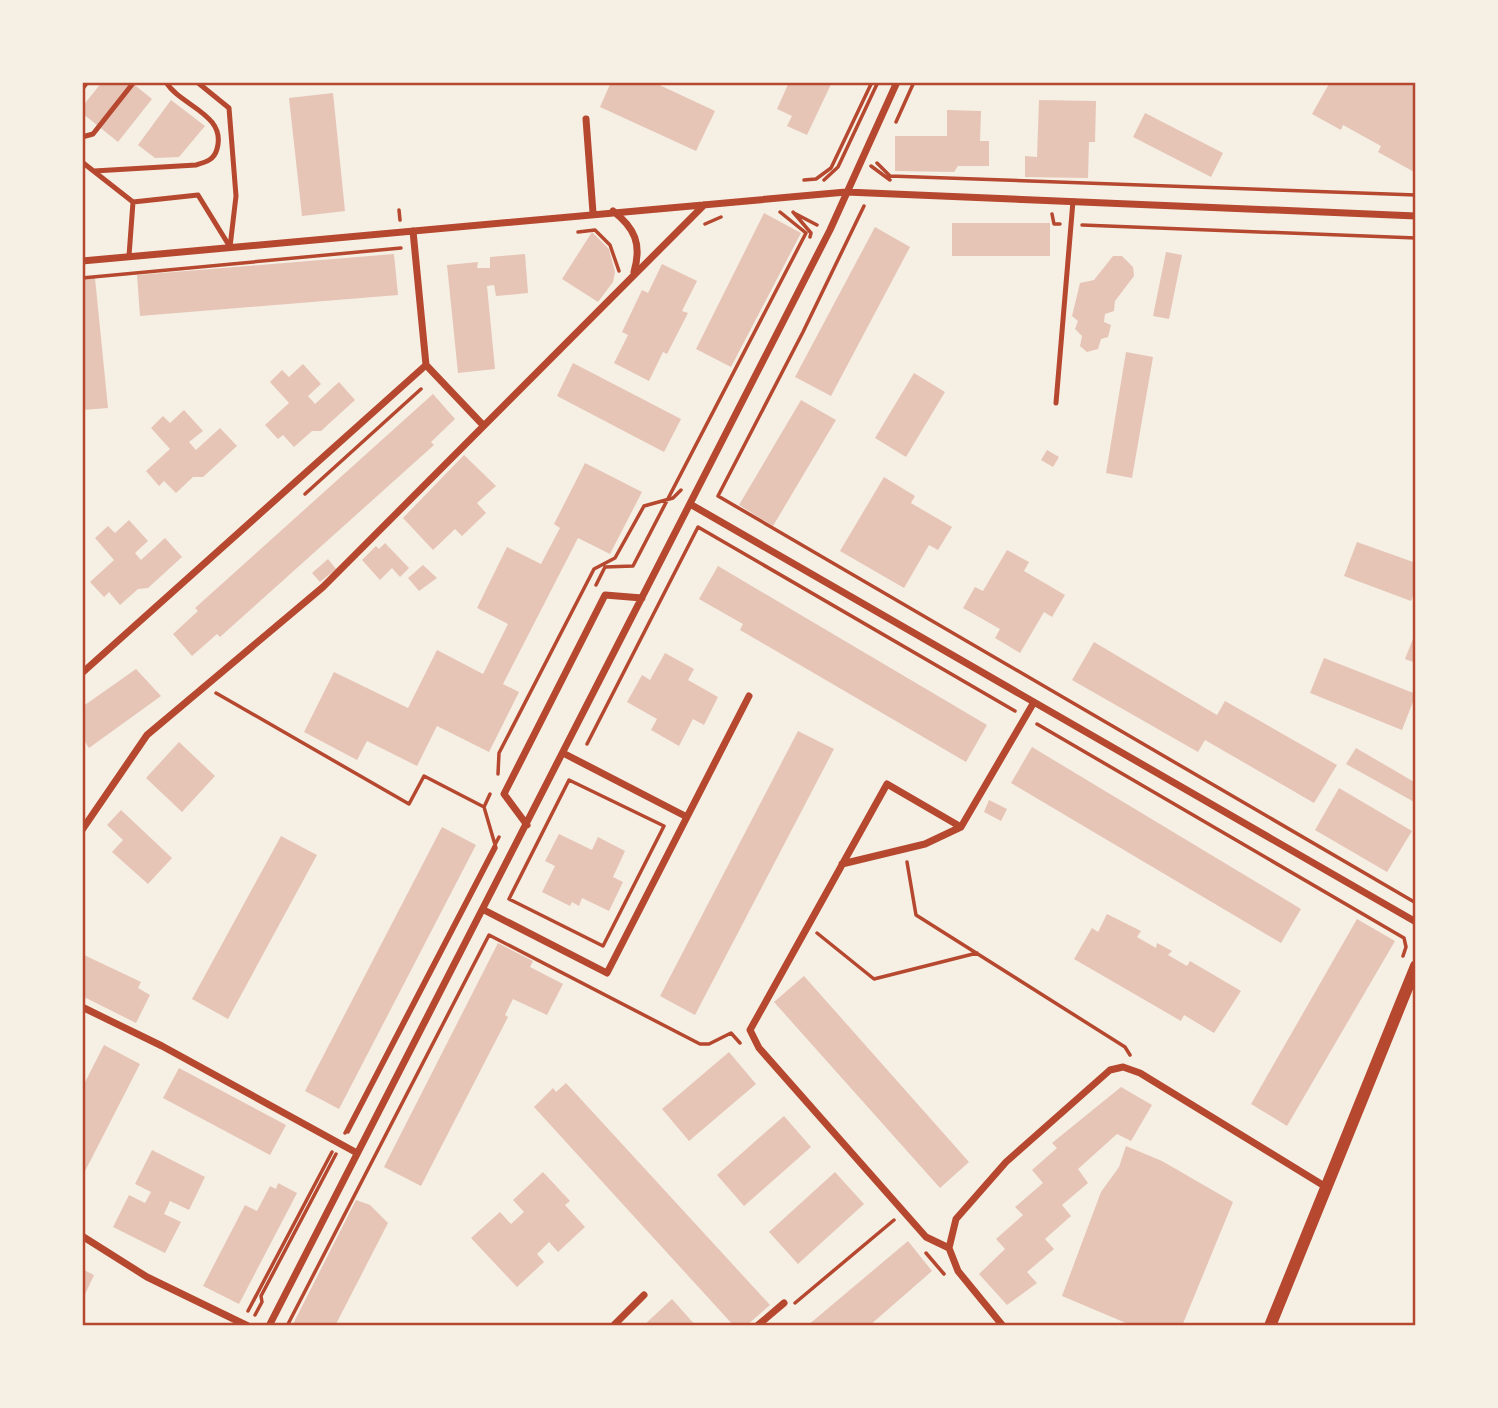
<svg xmlns="http://www.w3.org/2000/svg" width="1498" height="1408" font-family="'PT Sans',sans-serif">
<rect width="100%" height="100%" fill="#f6efe4"/>
<path fill="#e6c5b7" d="M102 82H131L152 99 118 142 82 113V107Z
M611 82H653L715 111 696 151 600 107Z
M789 82H832L807 135 787 126 792 116 777 109Z
M1330 82H1416V173L1378 152 1381 146 1343 125 1341 130 1312 114Z
M333 93 345 211 302 216 289 98Z
M171 100 205 126 179 157 155 158 138 145Z
M1039 100 1096 101 1095 142H1089L1088 178 1025 177V156L1037 157Z
M947 110 981 111 980 141H989V166H958L954 172 895 171V136H947Z
M1145 113 1223 153 1211 177 1133 137Z
M764 213 801 233 731 367 696 349Z
M952 223H1050V256H952Z
M875 227 910 247 831 396 795 377Z
M592 232 609 249 615 272 613 282 598 302 562 279Z
M1166 252 1182 255 1169 319 1153 316Z
M394 254 398 295 140 316 137 275Z
M525 254 528 293 496 296 494 285 487 286 495 369 458 373 447 265 478 262 477 268H490V257Z
M1113 256H1122L1133 267 1134 276 1115 301 1114 311 1105 314 1104 322 1111 325 1108 337 1101 339 1098 349 1087 352 1080 346 1082 336 1075 329 1078 321 1072 316 1080 283 1094 280Z
M662 264 697 281 682 311 688 313 667 354 663 352 649 381 614 363 628 335 622 332 642 290 648 293Z
M95 278 108 408 82 410V279Z
M1126 352 1153 357 1132 478 1106 473Z
M573 363 681 419 664 452 557 396Z
M303 364 321 384 308 396 315 404 339 382 355 400 321 431H312L294 447 283 435 278 439 265 425 289 403 270 382 282 370 289 377Z
M914 373 945 392 906 457 875 438Z
M433 394 455 419 431 442 434 445 220 637 217 634 192 656 173 634 198 611 195 608Z
M801 400 836 420 773 526 739 505Z
M184 410 203 431 189 442 196 450 220 428 237 446 203 477H193L176 493 164 481 159 486 146 471 170 449 151 428 163 416 170 423Z
M1047 450 1059 457 1053 467 1041 460Z
M464 455 496 486 477 503 486 513 462 536 455 529 433 550 403 518Z
M585 463 642 492 610 554 578 538 503 684 519 692 489 752 437 726 417 766 367 741 357 760 304 732 334 672 408 708 437 650 483 674 508 624 477 608 507 547 541 564 560 528 554 524Z
M884 477 915 496 911 503 952 527 938 550 929 545 904 588 840 551Z
M129 520 148 541 135 553 141 560 165 538 182 557 148 588 138 589 120 605 109 592 104 597 90 582 114 560 95 538 108 526 115 533Z
M1357 542 1416 563V588L1411 601 1344 576Z
M385 543 409 568 400 577 392 568 380 580 362 560 376 546 379 549Z
M1007 550 1029 562 1024 571 1065 595 1052 617 1044 612 1020 653 995 638 1000 629 963 608 975 587 983 591Z
M328 559 336 569 320 582 312 573Z
M423 565 437 578 419 591 408 578Z
M718 566 987 725 966 762 740 630 743 624 699 599Z
M1416 631V663L1405 659Z
M1094 642 1217 715 1225 701 1337 765 1314 803 1205 740 1198 752 1072 680Z
M665 653 694 669 688 680 718 697 704 725 693 719 679 746 651 730 657 719 627 702 642 675 650 680Z
M1324 658 1416 694 1402 730 1310 693Z
M136 669 161 696 89 748 82 737V707Z
M798 731 834 749 695 1015 660 996Z
M179 742 215 776 182 812 146 778Z
M1032 747 1301 909 1281 943 1011 783Z
M1356 748 1416 783V803L1346 764Z
M1339 788 1412 831 1387 872 1315 830Z
M989 800 1007 809 1001 821 984 812Z
M121 810 172 858 148 884 112 852 123 840 107 825Z
M442 827 476 845 339 1109 305 1091Z
M559 834 592 850 598 837 625 851 613 877 623 882 609 911 582 898 579 906 572 902 570 906 542 892 555 866 545 861Z
M281 836 317 855 228 1019 192 999Z
M1107 914 1141 931 1137 937 1156 948 1157 943 1172 951 1168 955 1187 966 1190 961 1241 991 1214 1033 1184 1015 1181 1021 1074 959 1092 928 1098 932Z
M1357 919 1395 941 1287 1126 1251 1104Z
M498 943 533 961 530 967 563 984 547 1015 513 999 505 1015 508 1017 421 1186 384 1167Z
M82 954 141 982 138 988 150 995 136 1023 82 996Z
M804 976 969 1162 940 1188 774 1002Z
M104 1045 140 1064 82 1177V1088Z
M729 1052 756 1084 689 1141 662 1109Z
M179 1068 286 1125 270 1155 163 1098Z
M566 1083 770 1305 746 1326H734L534 1107 553 1088 556 1092Z
M1121 1087 1152 1105 1131 1141 1117 1134 1078 1169 1088 1183 1062 1205 1071 1216 1045 1239 1054 1249 1027 1272 1037 1283 1007 1305 979 1274 1005 1249 996 1239 1023 1215 1015 1207 1043 1183 1032 1170 1057 1148 1052 1143Z
M784 1116 811 1147 744 1206 717 1175Z
M1126 1146 1162 1161 1233 1202 1182 1326H1133L1062 1296 1101 1192 1119 1167Z
M152 1150 205 1177 189 1210 170 1201 164 1214 181 1222 165 1253 113 1227 129 1195 145 1203 151 1192 135 1184Z
M543 1172 570 1201 565 1205 585 1227 558 1252 549 1242 537 1254 544 1262 517 1287 471 1238 500 1212 511 1224 524 1212 513 1200Z
M835 1172 864 1204 798 1264 769 1232Z
M278 1183 297 1193 239 1304 203 1286 245 1205 257 1211 270 1186 276 1189Z
M356 1200 370 1205 388 1223 335 1326H292Z
M908 1241 932 1271 869 1326H807Z
M82 1269 94 1275 82 1301Z
M672 1299 696 1326H643Z"/>
<g fill="none" stroke-linecap="round" stroke-linejoin="round">
<path stroke="#b5482f" stroke-width="3.5" d="M82 90 88 82
M896 122 914 82
M877 163 890 176 1416 195
M871 166 890 180
M804 180 816 179 831 168 872 82
M824 180 838 167 878 82
M864 206 803 332 718 496 1416 903
M399 210 400 220
M793 212 811 233 810 237
M794 213 817 225
M1052 214 1054 224H1060
M705 224 721 217
M1082 225 1416 238
M578 232 595 230 610 245 619 271
M82 278 401 248
M305 494 421 389
M596 585 605 567 633 566 806 233 780 212
M216 693 409 804 424 776 484 807
M1037 724 1404 938 1406 947 1403 956
M587 744 698 527 1015 711
M498 774 499 753 594 569 615 558 644 506 673 498 681 490
M569 780 664 826 603 946 509 899Z
M907 862 916 915 1125 1047 1130 1055
M817 933 874 979 977 953
M348 1132 496 848 484 807 490 794
M345 1133 499 837
M926 1253 944 1274
M795 1303 894 1220
M248 1311 332 1152
M255 1315 262 1302 261 1296 336 1154
M287 1326 489 935 700 1044H709L731 1033 740 1043"/>
<path stroke="#b5482f" stroke-width="5" d="M82 137 93 134 134 82
M82 162 133 202 129 256
M94 171 196 165C206 162 214 160 217 149 227 114 180 106 166 82
M133 202 198 195 230 247 236 196 229 108 197 82
M1056 403 1073 201"/>
<path stroke="#b5482f" stroke-width="7" d="M586 119 593 213
M613 211C635 228 642 244 634 272
M82 261 846 192 1416 216
M426 365 483 425
M690 504 1416 922
M82 673 426 365 413 231
M563 753 687 817
M527 825 504 794 605 595 642 598
M961 827 887 784 750 1030 759 1048 926 1237 949 1248 958 1271 1003 1326
M82 830 147 735 323 587 704 205
M842 864 925 844 961 827 1034 702
M484 910 607 973 749 696
M82 1007 162 1046 357 1153
M82 1236 147 1277 248 1326
M949 1248 956 1219 1006 1162 1110 1070 1123 1067 1140 1073 1326 1187
M269 1326 830 230 897 82
M613 1326 644 1295
M757 1326 784 1303"/>
<path stroke="#b5482f" stroke-width="12" d="M1270 1326 1416 966"/>
</g>
<rect width="1498" height="1408" fill="none" stroke="#f6efe4" stroke-width="168"/>
<rect x="84" y="84" width="1330" height="1240" fill="none" stroke="#b5482f" stroke-width="2.5"/>
</svg>
